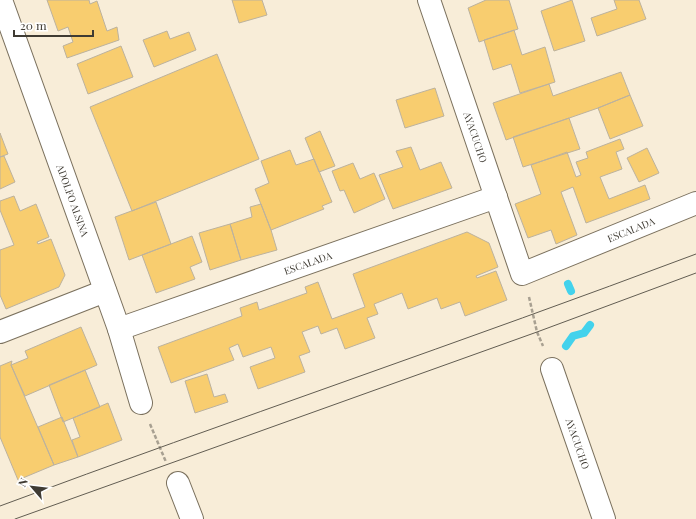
<svg xmlns="http://www.w3.org/2000/svg" width="696" height="519" font-family="'Playfair Display',serif">
<rect width="100%" height="100%" fill="#f8edd8"/>
<g fill="none" stroke-linecap="round" stroke-linejoin="round">
<path stroke="#43d2ec" stroke-width="8" d="M568 284 571 291
M566 346 573 336 584 333 590 325"/>
</g>
<path fill="#f8cd6f" stroke="#bcb29e" d="M47 0H89L90 4 97 1 107 31 117 27 119 40 67 58 63 46 73 42 68 27 58 31Z
M232 0H262L267 15 239 23Z
M486 0H509L518 29 479 42 468 8Z
M572 0 585 41 554 51 541 11Z
M614 0H639L646 19 597 36 591 18 617 9Z
M514 30 522 55 545 47 555 82 520 93 511 64 493 70 484 40Z
M167 31 170 39 189 32 196 50 154 67 143 40Z
M121 46 133 77 88 94 77 64Z
M217 54 259 159 132 211 90 107Z
M621 72 630 95 598 108 506 140 493 103 549 84 553 96Z
M435 88 444 116 405 128 396 100Z
M630 95 643 126 610 139 598 108Z
M569 118 580 149 523 167 513 137Z
M320 131 335 166 319 172 305 138Z
M0 133 8 154 0 157Z
M620 139 624 149 616 152 622 169 600 177 609 199 645 185 650 199 586 223 573 187 561 192 577 235 556 244 551 230 528 238 515 204 541 194 531 165 567 152 576 177 581 175 576 162 588 158 586 152Z
M411 147 420 170 441 162 452 188 393 209 379 175 403 167 396 151Z
M647 148 659 173 639 182 627 158Z
M290 150 296 165 314 159 332 202 322 206 324 209 271 230 255 189 269 183 261 161Z
M4 156 15 182 0 189V157Z
M353 163 360 179 374 173 385 199 354 213 344 190 340 191 332 171Z
M14 196 20 211 36 204 49 237 37 242 38 244 51 239 65 275 59 287 6 309 0 295V250L14 245 0 210V201Z
M156 202 171 244 129 260 115 217Z
M261 204 271 230 277 250 241 260 230 224 252 217 250 207Z
M230 224 241 260 210 270 199 233Z
M467 232 489 243 498 267 476 276 477 278 496 271 507 300 465 316 460 302 441 309 437 298 408 309 402 293 374 304 378 314 367 318 375 338 345 349 337 328 321 334 318 326 302 332 310 352 299 356 305 372 258 389 250 367 275 358 271 347 243 357 238 344 229 348 234 360 171 383 158 347 242 316 240 308 257 302 259 310 307 293 305 287 318 282 332 319 365 307 353 274Z
M192 236 202 262 190 267 195 279 156 293 142 255Z
M81 327 97 365 25 396 11 365 28 358 25 351Z
M12 361 11 365 54 465 18 480 0 437V366Z
M85 370 100 407 63 422 49 385Z
M207 374 214 397 225 394 228 402 195 413 185 381Z
M108 403 122 440 78 457 72 440 80 437 73 418Z
M62 417 78 457 54 465 38 427Z"/>
<g fill="none" stroke-linecap="round" stroke-linejoin="round">
<defs>
<g id="minor">
<path id="s1" d="M1 0 119 329 141 403"/>
<path id="s2" d="M429 0 522 274 696 203"/>
<path id="s3" d="M119 329 496 197"/>
<path d="M0 332 105 291"/>
<path id="s4" d="M552 369 604 519"/>
<path d="M178 483 192 519"/>
</g>
</defs>
<use href="#minor" stroke="#7b715e" stroke-width="24"/>
<path stroke="#a8a091" stroke-width="2.5" stroke-dasharray="4 2" stroke-linecap="butt" d="M529 297 537 332 543 346
M150 424 166 462"/>
<use href="#minor" stroke="#fff" stroke-width="22"/>
<path stroke="#625d52" stroke-width="1" d="M0 506C231 420 465 341 696 254
M15 519 537 332 696 273"/>
</g>
<g text-anchor="middle" dominant-baseline="central" stroke-width="4" stroke-linejoin="round" paint-order="stroke">
<g font-size="10" fill="#3f3b33" stroke="#fff">
<text stroke="none"><textPath href="#s2" startOffset="145">AYACUCHO</textPath></text>
<text stroke="none"><textPath href="#s1" startOffset="213">ADOLFO ALSINA</textPath></text>
<text stroke="none"><textPath href="#s2" startOffset="407">ESCALADA</textPath></text>
<text stroke="none"><textPath href="#s3" startOffset="200">ESCALADA</textPath></text>
<text stroke="none"><textPath href="#s4" startOffset="79">AYACUCHO</textPath></text>
</g>
</g>
<g transform="translate(32 487) rotate(298)" stroke="#ffffff" stroke-width="3" paint-order="stroke">
<path d="M0-3L7 15L0 10L-7 15Z" fill="#3f3b33"/>
<text y="-6" font-size="11" font-weight="bold" text-anchor="middle" fill="#3f3b33">N</text>
</g>
<path d="M14 30v6h79v-6" fill="none" stroke="#3f3b33" stroke-width="2"/>
<text x="20" y="30" font-size="12" fill="#3f3b33" stroke="#ffffff" stroke-width="3" paint-order="stroke">20 m</text>
</svg>
